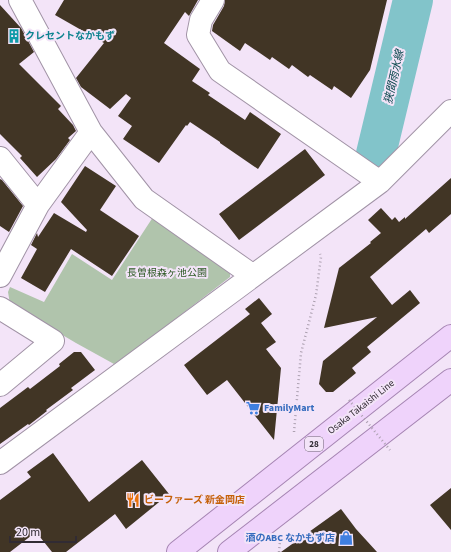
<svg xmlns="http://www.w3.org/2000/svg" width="451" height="552" font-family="'Source Sans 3','Noto Sans JP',sans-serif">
<rect width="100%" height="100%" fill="#f3e4f8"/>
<path fill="#b0c4ac" d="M155 214 230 264V277L139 347 114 364 76 343 10 304 8 292 10 287 44 302 72 254 112 280Z"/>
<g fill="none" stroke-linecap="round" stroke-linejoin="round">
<path stroke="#82c4ca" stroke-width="40" d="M376 154 413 0"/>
</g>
<path fill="#413525" d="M64 0H198L189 16 185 12 164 43 200 69 192 81 210 93 208 95 245 120 250 112 281 134 258 169 220 143V142L190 122 187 126 186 125 159 163 123 139 132 126 118 116 131 98 126 94 110 109 81 87 76 78 104 43 55 15Z
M225 0H387L370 70 351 98 334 86 332 90 310 75 308 77 292 65 289 69 272 57 270 60 245 43 240 51 212 31 213 25 224 6Z
M0 5 21 28 34 52 19 64 61 106 58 109 73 125 76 131 68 138 70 140 56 159 37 177 20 158 22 156 0 134Z
M305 149 325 175 239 240 219 214Z
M85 166 116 186 100 210 139 236 112 276 71 249 45 292 21 278 37 249 31 245 37 233 38 237 54 213 86 232 87 230 61 202Z
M451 178V214L429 233 426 229 370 277 392 305 410 290 420 303 367 347 371 352 352 368 356 373 333 392H326L319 384 323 361 377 317 324 328 339 268 371 243 370 242 381 233 368 220 381 208 392 220 395 217 399 222 405 217V219Z
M0 179 2 180 23 206 9 232 0 226Z
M259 298 272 314 261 323 276 342 266 349 281 368 274 440 227 380 207 395 184 365 250 314 245 309Z
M74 352H81L95 370 71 388 73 390 46 410 47 411 29 425 28 424 0 444V408L28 387 30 389 60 366 59 364Z
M53 453 89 502 142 460 169 494 126 529 115 514 66 552H52L36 532 10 552H0V500L31 477 27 472Z
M451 488V530L430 505Z
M341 509 356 529 377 552H281Z"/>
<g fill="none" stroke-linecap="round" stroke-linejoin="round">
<defs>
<path id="minor" d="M20 0 91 132 144 199 252 275
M213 0 201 20 198 35 220 71 380 182
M0 158 38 205
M0 276 38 205 91 132
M0 308 53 341 0 385
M0 463 380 182 451 111"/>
<path id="major" d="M178 552 451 336
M229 552 451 380"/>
</defs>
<use href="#minor" stroke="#a193a6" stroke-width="24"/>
<use href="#major" stroke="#a685b3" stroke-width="24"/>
<path stroke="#ada1b1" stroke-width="2.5" stroke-dasharray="1 3" stroke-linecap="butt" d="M294 432 301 353 316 295 321 257 320 254
M279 552 280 541"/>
<use href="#minor" stroke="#fff" stroke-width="22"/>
<use href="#major" stroke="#efd3fb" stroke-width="22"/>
<path stroke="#ada1b1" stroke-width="2.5" stroke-dasharray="1 3" stroke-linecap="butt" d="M349 400 390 450"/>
</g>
<defs>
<symbol id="building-bare" viewBox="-9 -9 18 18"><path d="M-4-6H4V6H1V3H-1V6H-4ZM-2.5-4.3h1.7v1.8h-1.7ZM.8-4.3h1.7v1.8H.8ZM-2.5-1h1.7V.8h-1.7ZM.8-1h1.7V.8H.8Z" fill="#0f9aa8" stroke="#f3e4f8" stroke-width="2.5" paint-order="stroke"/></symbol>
<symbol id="supermarket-bare" viewBox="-9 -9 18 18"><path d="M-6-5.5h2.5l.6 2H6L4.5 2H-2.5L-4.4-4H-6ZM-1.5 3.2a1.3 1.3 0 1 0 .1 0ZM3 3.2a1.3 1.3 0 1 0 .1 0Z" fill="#3f7fe0" stroke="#f3e4f8" stroke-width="2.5" paint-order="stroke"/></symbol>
<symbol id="restaurant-bare" viewBox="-9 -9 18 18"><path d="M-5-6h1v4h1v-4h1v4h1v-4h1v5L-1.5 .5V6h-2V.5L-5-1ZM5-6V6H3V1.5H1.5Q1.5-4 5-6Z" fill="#e8710a" stroke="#f3e4f8" stroke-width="2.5" paint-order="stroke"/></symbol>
<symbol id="shop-bare" viewBox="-9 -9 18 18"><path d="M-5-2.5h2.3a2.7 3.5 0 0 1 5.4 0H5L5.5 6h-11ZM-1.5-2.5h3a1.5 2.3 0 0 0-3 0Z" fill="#3f7fe0" stroke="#f3e4f8" stroke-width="2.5" paint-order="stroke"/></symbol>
</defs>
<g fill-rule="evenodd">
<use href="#building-bare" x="4" y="26" width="20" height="20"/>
<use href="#supermarket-bare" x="243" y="398" width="20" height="20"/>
<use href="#restaurant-bare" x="123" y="490" width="20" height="20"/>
<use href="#shop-bare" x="336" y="528" width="20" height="20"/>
</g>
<g text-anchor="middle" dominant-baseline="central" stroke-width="4" stroke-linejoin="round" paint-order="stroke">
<rect fill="#f3e4f8" stroke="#6b626e" stroke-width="1" x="305" y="437" width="18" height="14" rx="3"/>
<g font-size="9" font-weight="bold" fill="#312b33">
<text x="314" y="444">28</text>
</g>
<g font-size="10" font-weight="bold" fill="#0d838f" stroke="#f3e4f8" text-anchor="start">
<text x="25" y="36">クレセントなかもず</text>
</g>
<g font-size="10" fill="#2d5924" stroke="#f3e4f8">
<text x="167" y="273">長曽根森ヶ池公園</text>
</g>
<g font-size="10" fill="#312b33" stroke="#f3e4f8">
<text transform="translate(361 407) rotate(-38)">Osaka Takaishi Line</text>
</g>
<g font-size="10" font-weight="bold" fill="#366cbe" stroke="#f3e4f8" text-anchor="start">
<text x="264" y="408">FamilyMart</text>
<text x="335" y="538" text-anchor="end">酒のABC なかもず店</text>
</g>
<g font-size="10" font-weight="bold" fill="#c56008" stroke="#f3e4f8" text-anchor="start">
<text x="144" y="500">ビーファーズ 新金岡店</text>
</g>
<g font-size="11" font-style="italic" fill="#07454a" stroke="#f3e4f8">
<text transform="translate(394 77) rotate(-77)">狭間雨水線</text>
</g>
</g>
<path d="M10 536v6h66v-6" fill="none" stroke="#312b33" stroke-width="2"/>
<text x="16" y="536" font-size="12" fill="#312b33" stroke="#f3e4f8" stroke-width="3" paint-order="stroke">20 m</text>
</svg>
